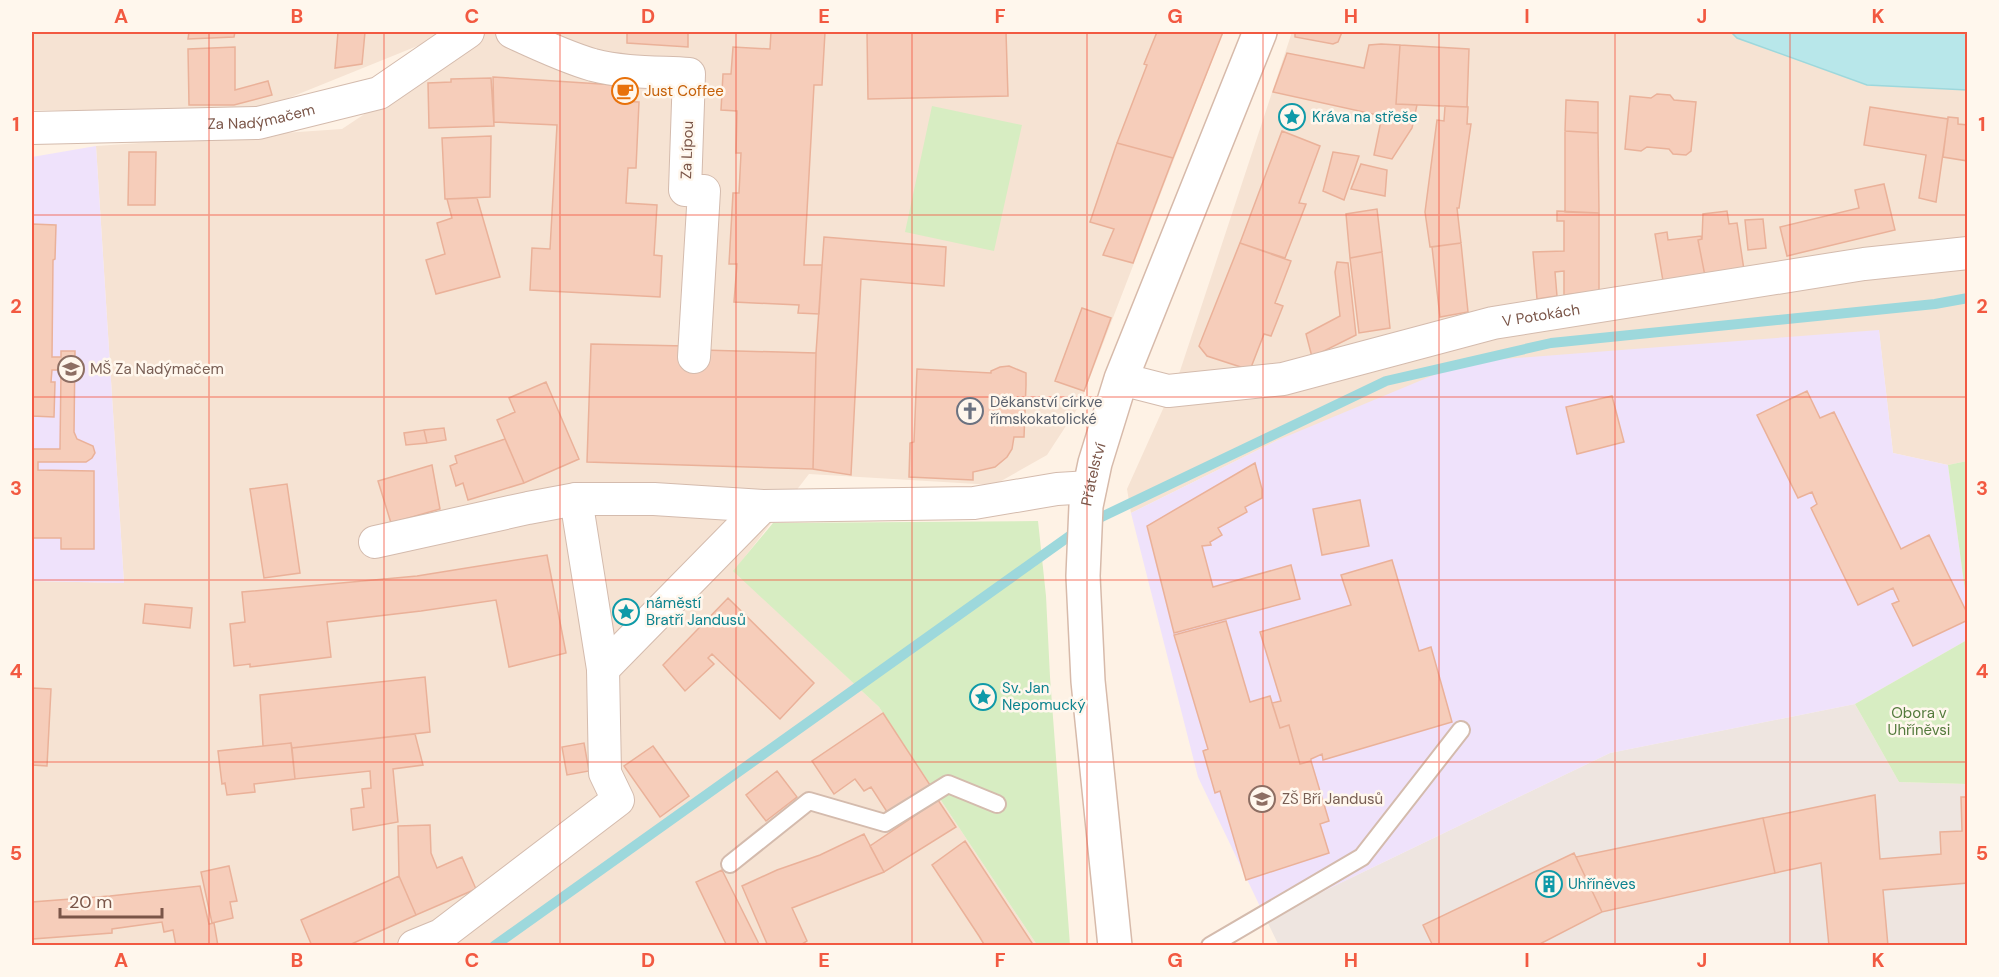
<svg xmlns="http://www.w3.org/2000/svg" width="1999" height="977" font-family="'DM Sans',sans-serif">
<rect width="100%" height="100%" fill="#fef2e5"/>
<path fill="#f6e3d3" d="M32 32H452L259 110H32Z
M488 32H1223L1079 406 1047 455 994 485 809 474 734 571 879 707 1037 945 32 946V581L124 583 96 146 342 129Z
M1292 32H1967V461L1948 465 1893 453 1879 331 1278 440 1131 513 1127 489 1180 371Z"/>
<path fill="#eee5e0" d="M1855 704 1899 782 1967 784V945L1279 946 1266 919 1610 753Z"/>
<path fill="#efe2fb" d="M96 146 124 583 32 581V157Z
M1879 330 1893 453 1948 465 1967 605V640L1855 704 1610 753 1266 919 1198 777 1131 513 1278 440 1465 362Z"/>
<path fill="#d7edc2" d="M932 106 1022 125 994 251 905 232Z
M1967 461H1968L1967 605 1948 465Z
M1038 521 1046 596 1050 677 1070 945H1037L879 707 733 571 773 523Z
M1967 640V784L1899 782 1855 704Z"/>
<path fill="#b8e7ea" stroke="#9dd8dc" stroke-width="1.5" d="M1731 32H1967V90L1867 85 1737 38Z"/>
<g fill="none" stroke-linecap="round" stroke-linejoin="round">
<path stroke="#9dd8dc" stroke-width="10" d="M1091 522 1386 381 1551 343 1935 304 1968 298
M494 946 1078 530"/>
</g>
<path fill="#f6cdba" stroke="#eab199" stroke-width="1.5" d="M189 32H235L234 37 188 39Z
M338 32H365L362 64 335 68Z
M627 32H688V47L627 43Z
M771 32H825L822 85H814L804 265H822L819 314 798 313 799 305 734 302 737 264H729L733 193H739L741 153H736L737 111 721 110 723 74H731L733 47 770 49Z
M867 32H1006L1008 96 868 99Z
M1157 32H1223L1173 158 1117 143 1147 65 1144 64Z
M1295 32H1342L1338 42 1333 44 1295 37Z
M1381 44 1400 45 1396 104 1417 105 1412 128 1392 159 1374 155 1382 116 1273 92 1287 53 1364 68 1369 45Z
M1400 45 1469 49 1467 107 1396 104Z
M235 47V90L268 81 272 95 234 105H189L188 49Z
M493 77 616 85V101L639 102 636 168H628L626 203 657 205 654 255 662 256 660 297 530 290 532 248 550 249 557 125 494 122Z
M491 78 494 126 429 128 428 83 451 82V79Z
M1657 94 1670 95 1674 100 1696 102 1691 151 1686 155 1673 154 1669 149 1647 147 1641 151 1625 149 1630 96 1651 98Z
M1566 100 1598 102V133L1565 131Z
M1445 106 1468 107 1467 124H1471L1459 208H1457L1461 243 1430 247 1425 212 1437 120 1444 121Z
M1870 107 1948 119 1936 202 1919 198 1926 155 1864 145Z
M1948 117 1958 118V124L1968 125V161L1943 157Z
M1282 131 1320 146 1299 203 1306 204 1285 258 1240 243Z
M1565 131 1598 133 1599 213 1565 212Z
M491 136 490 197 445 199 442 138Z
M1117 143 1173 158 1133 263 1103 255 1114 229 1090 222Z
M129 152H156L155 205H128Z
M1333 152 1359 156 1344 200 1323 191Z
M1361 164 1387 170 1385 196 1351 189Z
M1884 184 1895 230 1787 256 1780 227 1859 208 1855 190Z
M477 198 500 277 436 294 426 260 445 254 437 223 452 218 447 199Z
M1377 209 1382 252 1350 258 1346 214Z
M1557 211 1599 213V291L1564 295V271L1555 272 1557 296 1537 299 1533 252 1564 251V221H1557Z
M1727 211 1729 224 1737 223 1744 270 1705 276 1698 240 1702 239 1703 214Z
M1763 219 1766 248 1748 250 1745 220Z
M32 224 56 225 55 259 53 260 52 357H61V351H75L74 432 77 439 93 446 95 453 92 458 86 462H38V470L94 471V549H61V538H32V449H60L61 370H52L51 382H55L54 417 32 416Z
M1667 232 1668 240 1701 236 1702 239 1698 240 1705 276 1663 281 1655 234Z
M824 237 946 247 944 286 861 279 851 475 813 469 816 353Z
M1240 243 1291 261 1275 303 1283 306 1271 336 1264 334 1250 370 1207 356 1199 346Z
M1461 243 1468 312 1440 317 1432 247Z
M1382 252 1390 328 1359 333 1350 258Z
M1337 262 1348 263 1356 335 1312 357 1306 334 1340 316 1335 272Z
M1082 308 1111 318 1084 391 1055 381Z
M591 344 686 346 702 350 816 353 813 469 587 462Z
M1009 366 1026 373V385L1024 437H1014L1012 449 1007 457 995 467 973 472V480L909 477 910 443 914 442 917 369 991 373V371L1000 367Z
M546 382 579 459 524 483 497 420 515 412 509 398Z
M1807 391 1820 418 1834 412 1901 549 1929 535 1968 615V620L1913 646 1892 604 1899 601 1893 588 1858 605 1811 508 1817 504 1812 492 1798 498 1757 415Z
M1612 396 1624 442 1577 454 1566 407Z
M444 428 446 440 427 443 424 430Z
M424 430 427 443 406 445 404 433Z
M505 439 524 483 468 500 463 483 456 486 450 466 457 463 455 456Z
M1255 463 1262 489V498L1245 507 1247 512 1218 528 1222 535 1210 542 1211 545 1202 546 1213 587 1291 565 1300 599 1174 633 1147 526Z
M432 465 440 509 391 523 378 481Z
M287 484 300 573 264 578 250 489Z
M1360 500 1369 546 1322 555 1313 509Z
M547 555 566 653 509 667 496 600 421 611 327 622 331 657 250 667V664L234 666 230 624 245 622 242 592 417 576Z
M1392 560 1419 651 1431 647 1452 722 1323 760 1322 754 1311 759V761L1300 764 1289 725 1280 728 1272 703 1281 701 1260 632 1351 605 1341 575Z
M728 598 814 683 780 719 712 654 708 658 714 664 685 691 663 665Z
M145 604 192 608 190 628 143 623Z
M1226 621 1250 702 1270 696 1280 728 1289 725 1300 764 1311 761 1329 821 1320 824 1329 853 1246 880 1220 791 1215 793 1203 751 1208 749 1174 635Z
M425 677 430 732 292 748 291 743 263 746 260 695Z
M32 688 51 689 47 766 32 765Z
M883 713 930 785V787L889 815 871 787 864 791 855 779 834 794 812 761Z
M415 734 423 765 393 769 398 822 353 830 351 809 364 807 362 789 371 788 370 771 295 779 292 748Z
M291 743 295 779 254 784 255 792 227 795 225 783 222 784 218 751Z
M584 743 589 771 567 775 562 747Z
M653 746 689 796 660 817 624 766Z
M777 771 797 797 766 821 746 795Z
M1875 795 1880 859 1941 854 1940 832 1962 831 1961 797H1968V883L1883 890 1888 946H1829L1821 863 1775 873 1763 818Z
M938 800 956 827 884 872 870 846Z
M1763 818 1775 873 1602 912 1576 857Z
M430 825 431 853 437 868 462 857 476 889 416 915 399 876 398 826Z
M864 834 884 872 792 908 807 941 799 946H768L742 886 777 870 820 855Z
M965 841 1034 946H985L979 936 932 865Z
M1574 853 1602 912 1536 946H1433L1423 925Z
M229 866 237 901 230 902 233 918 212 923 201 872Z
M722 870 758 942 759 946H727L696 882Z
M399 876 416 915 347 946H312L301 920Z
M200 886 209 924 214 923 218 946H176L173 930 164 932 162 922 112 929V933L33 939 34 946H32V902L110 896Z"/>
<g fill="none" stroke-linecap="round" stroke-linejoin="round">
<defs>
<path id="service" d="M730 864 809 801 885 823 948 784 997 804
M1210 946 1362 857 1461 730"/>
<g id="minor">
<path d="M512 32C538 44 565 57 593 65 624 73 658 72 689 74L685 190 704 191 694 357"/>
<path id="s1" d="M32 128 258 123 379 93 468 32"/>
<path id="s2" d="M1121 379 1168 391 1283 379 1493 323 1864 264 1968 253"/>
<path d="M375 542 528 508 576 499H654L763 506 974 503 1057 489 1090 487"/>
<path d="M603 669 763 506"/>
<path d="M414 946 441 935 618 800 605 773 603 669 576 499"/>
</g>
<g id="secondary">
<path id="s3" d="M1115 946 1088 681 1083 576 1086 506 1095 463 1121 379 1260 32"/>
</g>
</defs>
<use href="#service" stroke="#d4bbad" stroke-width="20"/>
<use href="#minor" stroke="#d4bbad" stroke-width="34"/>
<use href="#secondary" stroke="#d7baaa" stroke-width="36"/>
<use href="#service" stroke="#fff" stroke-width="16"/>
<use href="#minor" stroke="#fff" stroke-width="32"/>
<use href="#secondary" stroke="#fff" stroke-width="33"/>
</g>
<path fill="none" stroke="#f25941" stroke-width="1.5" stroke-opacity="0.55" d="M209 32V946M384 32V946M560 32V946M736 32V946M912 32V946M1087 32V946M1263 32V946M1439 32V946M1615 32V946M1790 32V946M32 215H1968M32 397H1968M32 580H1968M32 762H1968"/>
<defs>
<symbol id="cafe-ring" viewBox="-11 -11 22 22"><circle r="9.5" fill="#fff7ed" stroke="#e8710a" stroke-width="1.5"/><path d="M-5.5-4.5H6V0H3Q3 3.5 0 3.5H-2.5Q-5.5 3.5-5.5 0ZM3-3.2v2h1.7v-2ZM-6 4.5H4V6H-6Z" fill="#e8710a"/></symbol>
<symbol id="sight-ring" viewBox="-11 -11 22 22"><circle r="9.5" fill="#fff7ed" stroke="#0f9aa8" stroke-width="1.5"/><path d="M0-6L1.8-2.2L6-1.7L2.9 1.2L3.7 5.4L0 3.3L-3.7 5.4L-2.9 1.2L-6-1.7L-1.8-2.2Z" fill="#0f9aa8"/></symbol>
<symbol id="school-ring" viewBox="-11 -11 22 22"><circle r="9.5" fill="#fff7ed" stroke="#8d6e63" stroke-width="1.5"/><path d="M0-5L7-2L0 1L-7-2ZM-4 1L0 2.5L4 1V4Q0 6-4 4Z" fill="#8d6e63"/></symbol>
<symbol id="church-ring" viewBox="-11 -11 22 22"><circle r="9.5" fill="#fff7ed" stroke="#6b7280" stroke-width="1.5"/><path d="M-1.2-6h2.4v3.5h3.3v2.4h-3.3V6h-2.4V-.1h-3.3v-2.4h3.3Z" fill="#6b7280"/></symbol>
<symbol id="building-ring" viewBox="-11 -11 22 22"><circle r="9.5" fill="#fff7ed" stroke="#0f9aa8" stroke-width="1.5"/><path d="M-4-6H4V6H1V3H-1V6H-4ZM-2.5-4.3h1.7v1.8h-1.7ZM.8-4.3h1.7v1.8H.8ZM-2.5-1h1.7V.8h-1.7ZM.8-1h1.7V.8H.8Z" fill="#0f9aa8"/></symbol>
</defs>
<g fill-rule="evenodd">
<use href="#cafe-ring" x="610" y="76" width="30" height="30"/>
<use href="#sight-ring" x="1277" y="102" width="30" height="30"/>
<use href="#school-ring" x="56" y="354" width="30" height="30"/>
<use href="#church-ring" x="955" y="396" width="30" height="30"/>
<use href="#sight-ring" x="611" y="597" width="30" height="30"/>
<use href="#sight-ring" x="968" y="682" width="30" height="30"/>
<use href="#school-ring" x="1247" y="784" width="30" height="30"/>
<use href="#building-ring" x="1534" y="869" width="30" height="30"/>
</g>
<g text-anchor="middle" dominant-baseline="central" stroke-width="5" stroke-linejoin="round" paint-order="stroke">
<g font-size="15" fill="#c56008" stroke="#fff7ed" text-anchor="start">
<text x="644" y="91">Just Coffee</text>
</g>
<g font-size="15" fill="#7a5548" stroke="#fff7ed">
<text stroke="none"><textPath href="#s1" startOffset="230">Za Nadýmačem</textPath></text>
<text transform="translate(687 150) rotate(-88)">Za Lípou</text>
<text stroke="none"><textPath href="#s2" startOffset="430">V Potokách</textPath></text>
<text stroke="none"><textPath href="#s3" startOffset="474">Přátelství</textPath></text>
</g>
<g font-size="15" fill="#0d838f" stroke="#fff7ed" text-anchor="start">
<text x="1312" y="117">Kráva na střeše</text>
<text x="646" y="603">náměstí<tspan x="646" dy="17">Bratří Jandusů</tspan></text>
<text x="1002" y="688">Sv. Jan<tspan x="1002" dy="17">Nepomucký</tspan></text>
<text x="1568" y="884">Uhříněves</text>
</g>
<g font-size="15" fill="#785e54" stroke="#fff7ed" text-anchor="start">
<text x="90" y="369">MŠ Za Nadýmačem</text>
<text x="1282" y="799">ZŠ Bří Jandusů</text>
</g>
<g font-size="15" fill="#5b616d" stroke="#fff7ed" text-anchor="start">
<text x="990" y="402">Děkanství církve<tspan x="990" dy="17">římskokatolické</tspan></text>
</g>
<g font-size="15" fill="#537a3c" stroke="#fff7ed">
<text x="1919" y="713">Obora v<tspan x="1919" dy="17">Uhříněvsi</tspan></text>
</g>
</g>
<rect width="1999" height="977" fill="none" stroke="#fff7ed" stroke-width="66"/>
<path d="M60 908v9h102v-9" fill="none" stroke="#7a5548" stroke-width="3"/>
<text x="69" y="908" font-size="18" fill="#7a5548" stroke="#fff7ed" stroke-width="4.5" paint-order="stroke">20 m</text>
<rect x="33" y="33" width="1933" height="911" fill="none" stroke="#f25941" stroke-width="2"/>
<g font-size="20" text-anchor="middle" font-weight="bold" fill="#f25941">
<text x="121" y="23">A</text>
<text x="297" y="23">B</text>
<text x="472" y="23">C</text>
<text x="648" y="23">D</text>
<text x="824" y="23">E</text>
<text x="1000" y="23">F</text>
<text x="1175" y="23">G</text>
<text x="1351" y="23">H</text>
<text x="1527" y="23">I</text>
<text x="1702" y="23">J</text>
<text x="1878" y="23">K</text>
<text x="16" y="131">1</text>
<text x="1982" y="131">1</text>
<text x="16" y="313">2</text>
<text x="1982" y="313">2</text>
<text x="16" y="495">3</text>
<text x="1982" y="495">3</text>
<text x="16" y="678">4</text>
<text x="1982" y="678">4</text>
<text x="16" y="860">5</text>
<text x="1982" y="860">5</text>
<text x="121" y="967">A</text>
<text x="297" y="967">B</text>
<text x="472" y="967">C</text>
<text x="648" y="967">D</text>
<text x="824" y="967">E</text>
<text x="1000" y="967">F</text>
<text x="1175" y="967">G</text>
<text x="1351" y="967">H</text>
<text x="1527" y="967">I</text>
<text x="1702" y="967">J</text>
<text x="1878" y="967">K</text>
</g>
</svg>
